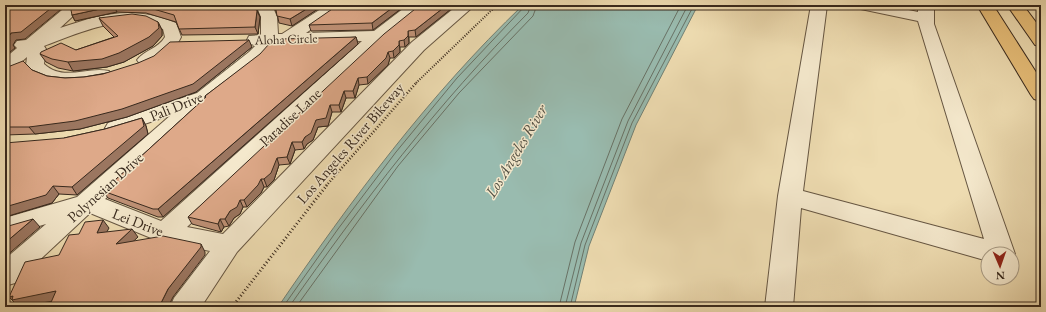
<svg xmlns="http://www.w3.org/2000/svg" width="1046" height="312" font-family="'EB Garamond',serif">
<rect width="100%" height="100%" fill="#eedcb1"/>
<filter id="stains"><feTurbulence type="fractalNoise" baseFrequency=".005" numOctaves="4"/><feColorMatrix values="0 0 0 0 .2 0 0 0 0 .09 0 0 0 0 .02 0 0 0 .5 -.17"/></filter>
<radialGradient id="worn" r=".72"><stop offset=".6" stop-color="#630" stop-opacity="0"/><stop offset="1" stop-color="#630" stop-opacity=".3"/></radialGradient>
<path fill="#99bbaf" stroke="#728175" d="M523 5H698L636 125 589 246 574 307H278C351 200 429 95 523 5Z"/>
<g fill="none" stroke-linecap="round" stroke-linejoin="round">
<path stroke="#687266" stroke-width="1" d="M283 307 338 229 396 152 457 78 526 5
M289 307C362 203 438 103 528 13L531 5
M296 307 398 166 459 93 533 16 537 5
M559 307 575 242 622 119 681 5
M565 307 581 243 628 121 688 5
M570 307 585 245 632 123 694 5"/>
<defs>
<path id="minor" d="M68 5H85L60 28C101 14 133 5 176 23L181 37C174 52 157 68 140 64L137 60C144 50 158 49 165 37L163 29C122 12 82 32 44 46L46 49 44 64C63 82 87 66 109 71L111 75 109 79C82 85 43 90 26 65L27 57 11 71 5 72V58L17 48 14 45 17 41 26 40Z
M256 5H272L277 17 278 34H282L327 5H346L306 33 374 31 408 5H426L384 40 187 227 223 234 412 42 458 5H475L424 50 237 252 201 307H170L174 298 210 251 156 240 90 213 15 283 5 286V259L46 224 5 236V218L77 197 171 115 115 134 108 133 105 128 108 123 197 93 249 52 256 45 249 44 247 40 249 36 261 35V17ZM362 41 161 221 105 199 202 109 204 104 211 101 261 60 275 44Z
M811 5H827L803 191 984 239 918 21 856 8 853 5H885L918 12V5H934V24L1015 254 1012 260V254H988V261L801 208 793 307H765L778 196Z"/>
<path id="highway" d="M977 5H993L1041 80V101L1034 99 1031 95Z
M1007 5H1023L1041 29V46L1035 45Z"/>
</defs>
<use href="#minor" stroke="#665642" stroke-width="2"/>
<use href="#highway" stroke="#38291d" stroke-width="2"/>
<path stroke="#38291d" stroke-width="2" stroke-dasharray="1 1.5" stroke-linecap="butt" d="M416 83 497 5"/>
<path stroke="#38291d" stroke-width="2.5" stroke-dasharray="1 2" stroke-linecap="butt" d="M326 186 417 82"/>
<path stroke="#38291d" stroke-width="3" stroke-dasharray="1 2.5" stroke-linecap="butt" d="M232 307 327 185"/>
<use href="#minor" fill="#f4e8cc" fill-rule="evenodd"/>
<use href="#highway" fill="#e7be78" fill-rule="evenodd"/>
</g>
<path fill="#bf9176" stroke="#38291d" d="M76 5H255L260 17 258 34 182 35 176 22 146 13 117 12 75 21 72 15Z
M273 5H324L292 26 279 23 277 13Z
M406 5 373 30 311 31 309 25Z
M420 5H456L416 37H409V43L405 47H400V52L394 58H390L388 65 368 84 359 85 355 98H346L341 112H332L328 126 318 127 313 140 307 144 304 149 295 150 290 164 279 165 274 180 267 187H264L261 193 247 207H243L240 214 234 218 229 226 224 227 221 232 192 224 188 217Z
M99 18 158 22 162 30V36L153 46 124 62 107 67 73 71 58 68 46 62 40 54 76 50 114 37 103 26Z
M356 37 358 44 163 217H158L108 198 103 191 205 98V96L275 44Z
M252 47 196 92 127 117 80 129 35 134 5 135V68L32 70 47 76 65 78 84 77Z
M142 118 146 126 148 134 77 195 59 194 52 203 5 217 64 138 105 129Z"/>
<path fill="#9b7660" stroke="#38291d" d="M55 5H66L25 39 16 40 13 45 15 48 5 56V45L8 38 11 33Z
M313 5H324L292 26 290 19Z
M396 5H406L373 30 372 23Z
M447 5H456L416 37 415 30Z
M114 6 117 12 75 21 72 15Z
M257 11 260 17 258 34 255 27Z
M158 22 162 30V36L153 46 124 62 107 67 73 71 68 62Z
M408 31 409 43 405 47 404 40Z
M356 37 358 44 163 217 158 209Z
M249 40 252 47 196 92 127 117 80 129 35 134 29 127Z
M399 41 400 52 394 58 393 51Z
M388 52 390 58 388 65 368 84 367 77Z
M358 78 359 85 355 98 353 91Z
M344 91 346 98 341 112 339 105Z
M330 105 332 112 328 126 318 127 313 140 307 144 304 149 302 142 305 137 316 120Z
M142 118 146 126 148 134 77 195 72 187Z
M292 142 295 150 290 164 287 157Z
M277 158 279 165 274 180 267 187 264 179Z
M261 179 264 187 261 193 247 207 244 200Z
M53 186 59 194 52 203 5 217V207Z
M240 200 243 207 240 214 234 218 229 226 225 219 230 211Z
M33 219 40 227 5 257V243Z
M220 219 224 227 221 232 218 224Z
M103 220 109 228 102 241 97 233Z
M132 229 138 237 122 252 116 244Z
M201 244 205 252V255L173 297 168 307H159L168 289Z
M56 291 63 299 22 307H19L9 297Z"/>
<path fill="#dea989" stroke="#38291d" d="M5 5H55L21 32 11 33 8 38 10 41 5 45Z
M76 5H255L257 11 255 27 179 29 174 15 143 6H114L72 15 71 10Z
M274 5H313L290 19 277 16 276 10Z
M338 5H396L372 23 309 25Z
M420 5H447L415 30 408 31V36L404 40 399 41V45L393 51 388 52 386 58 367 77 358 78 353 91H344L339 105H330L326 118 316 120 311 133 305 137 302 142H292L287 157 277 158 271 173 264 179H261L258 185 244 200H240L237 207 230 211 225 219H220L218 224 188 217 384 34Z
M132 14 146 16 158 22 159 28 149 37 119 53 102 59 68 62 52 59 40 54 41 52 61 43 76 50 118 36 99 18Z
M356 37 158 209H153L103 191 206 97 205 96 260 54 269 44H275L281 39Z
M249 40 193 84 122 109 75 121 29 127H5V68L23 61 32 70 47 76 65 78 84 77 103 74 138 63 154 56 170 42Z
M142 118 144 126 72 187 53 186 46 195 5 207V143L64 138 105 129Z
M33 219 5 243V227Z
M103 220 97 233 132 229 116 244 163 236 201 244V247L168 289 159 307H52L53 306 49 307 56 291 12 300 13 296 9 297 25 262 59 255 69 235 79 234 85 222Z"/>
<g text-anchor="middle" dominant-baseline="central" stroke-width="3" stroke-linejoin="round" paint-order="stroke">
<g font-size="13" fill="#38291d" stroke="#f4e8cc">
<text transform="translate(286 39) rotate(-2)">Aloha Circle</text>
</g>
<g font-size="15" fill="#38291d" stroke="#f4e8cc">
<text transform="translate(176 106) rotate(-22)">Pali Drive</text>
<text transform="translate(290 117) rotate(-43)">Paradise Lane</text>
<text transform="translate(350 143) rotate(-49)">Los Angeles River Bikeway</text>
<text transform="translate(105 187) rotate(-42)">Polynesian Drive</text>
<text transform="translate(138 222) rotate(21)">Lei Drive</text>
</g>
<g font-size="16" font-style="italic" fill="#504e42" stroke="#f4e8cc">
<text transform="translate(516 151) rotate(-59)">Los Angeles River</text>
</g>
</g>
<rect width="1046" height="312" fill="none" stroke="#eedcb1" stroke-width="20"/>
<rect x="6" y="6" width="1034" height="300" fill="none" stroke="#38291d" stroke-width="2"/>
<rect x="10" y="10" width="1026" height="292" fill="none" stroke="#38291d"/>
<g transform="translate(1000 266) rotate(178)"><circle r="19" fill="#f4e8cc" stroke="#a99c86"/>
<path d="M0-3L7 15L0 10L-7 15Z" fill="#8f2418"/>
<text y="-6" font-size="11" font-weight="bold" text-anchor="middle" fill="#38291d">N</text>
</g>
<rect width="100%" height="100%" filter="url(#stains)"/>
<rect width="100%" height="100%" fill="url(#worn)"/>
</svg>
